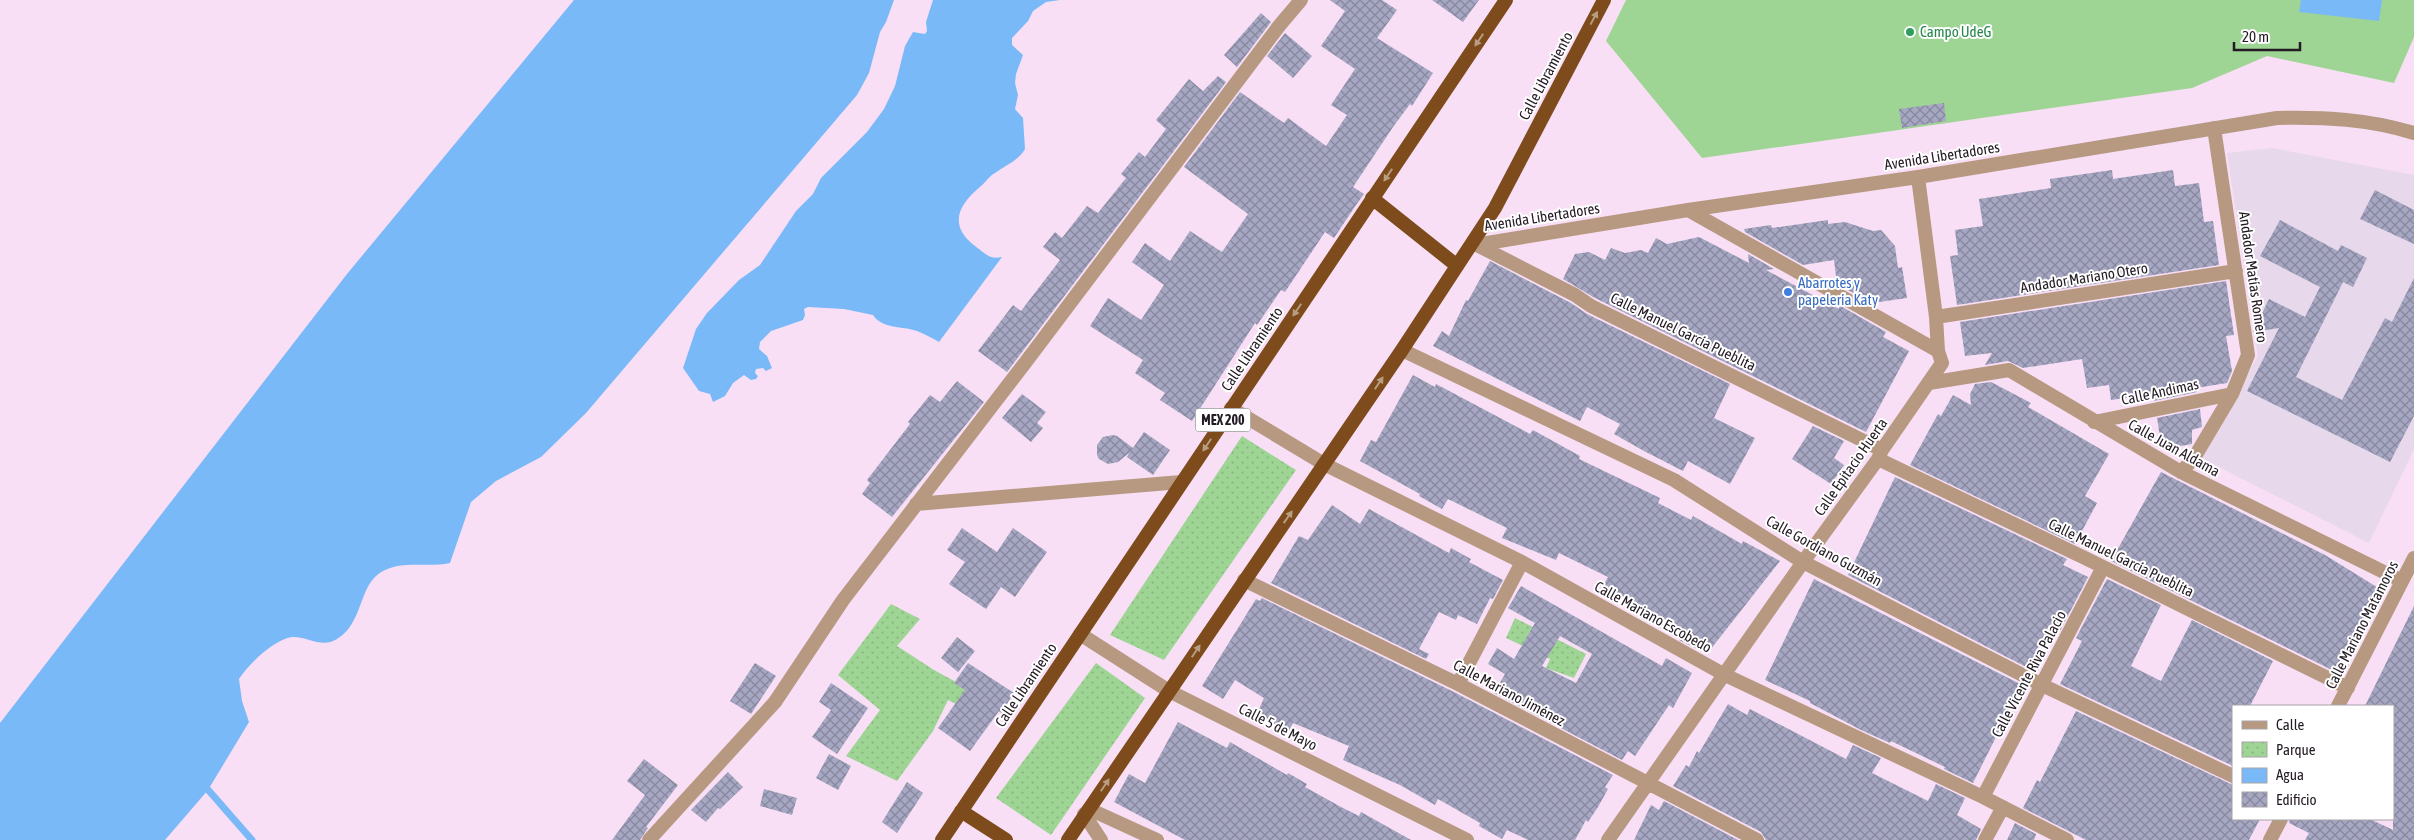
<svg xmlns="http://www.w3.org/2000/svg" width="2414" height="840" viewBox="0 0 2414 840" font-family="'Asap Condensed',sans-serif">
	<style>
		.education { fill: #e7d8eb }
		.park { fill: url(#park-dots) }
		.pitch { fill: #9ed594 }
		.water { fill: #7ab9f7 }
		.lines { fill: none; stroke-linecap: round; stroke-linejoin: round }
		.stream { stroke: #7ab9f7; stroke-width: 7 }
		.building { fill: url(#building-cross-hatch); fill-rule: evenodd }
		.minor { stroke: #b79981; stroke-width: 14 }
		.trunk { stroke: #7e4c1c; stroke-width: 14 }
		.oneway { fill: #b89d82 }
		.leisure-dot { fill: #2e9e5b; stroke: #fff; stroke-width: 2 }
		.shop-dot { fill: #3f7fe0; stroke: #fff; stroke-width: 2 }
		.labels { text-anchor: middle; stroke-width: 4; stroke-linejoin: round; paint-order: stroke }
		.shield { fill: #fff; stroke: #655f65; stroke-width: 1 }
		.shield-label { font-size: 14px; font-weight: bold; fill: #231a23 }
		.leisure-label { font-size: 15px; fill: #27864d; stroke: #fff; text-anchor: start }
		.street-label { font-size: 15px; fill: #231a23; stroke: #fff }
		.shop-label { font-size: 15px; fill: #366cbe; stroke: #fff; text-anchor: start }
	</style>
	<defs>
		<pattern id="park-dots" width="8" height="8" patternUnits="userSpaceOnUse" patternTransform="scale(1.25)"><rect width="8" height="8" fill="#9ed594"/><path d="M2 2h.1M6 6h.1" fill="none" stroke="#88b67f" stroke-width="1.8" stroke-linecap="round"/></pattern>
		<pattern id="building-cross-hatch" width="8" height="8" patternUnits="userSpaceOnUse" patternTransform="scale(1.25)"><rect width="8" height="8" fill="#a6a7c3"/><path d="M0 0l8 8M0 8l8-8" fill="none" stroke="#87879e"/></pattern>
	</defs>
	<rect width="100%" height="100%" fill="#f8dff5"/>
	<!-- education -->
	<path class="education" d="M2272 148 2414 175V449L2369 543 2199 457 2258 356 2227 153Z"/>
	<!-- park -->
	<path class="park" d="M1242 436 1296 470 1164 660 1110 635Z
		M891 604 920 619 897 646 934 670 1002 707 990 721 948 700 933 731 897 781 846 756 880 710 838 675Z
		M1515 618 1586 654 1574 678 1546 668 1550 659 1506 638Z
		M1096 663 1145 698 1051 835 996 798Z"/>
	<!-- pitch -->
	<path class="pitch" d="M1626 0H2414V37L2394 83 2267 56 2192 88 1702 158 1606 41Z"/>
	<!-- water -->
	<path class="water" d="M574 0H894L886 22 880 32 869 73 857 95 586 413 541 457 496 481 471 502 450 563C428 568 404 560 383 571 358 584 364 623 337 639 321 649 308 636 292 637 273 640 249 664 239 679L242 701 249 722 208 790 165 840H0V723L347 274Z
		M933 0H1060L1046 2 1033 11 1028 21 1012 38V45L1023 55 1016 74 1015 83 1018 95 1015 109 1023 118 1025 149C1018 161 1006 165 995 173 989 176 986 182 981 186 958 205 948 225 975 246 985 253 989 260 1002 257L939 342C932 338 925 334 917 331 903 326 882 329 873 315L844 309 808 307 804 309 805 315 803 320 771 331 760 342 759 349 767 356 772 368 766 371 763 368 756 369 755 373 758 376 756 379 751 380 744 375 733 383 725 396 713 402 710 394 699 391 683 368 696 329 707 313 739 280 760 265 796 211 813 194 821 178 867 132 884 109 895 86 905 46 913 32 925 34 927 31 926 22Z
		M2301 0H2382L2379 21 2299 12Z"/>
	<g class="lines">
		<!-- stream -->
		<path class="stream" d="M203 784 252 840"/>
	</g>
	<!-- building -->
	<path class="building" d="M1330 0H1382L1397 10 1377 38 1433 73 1412 106 1410 104 1393 127 1353 187 1364 194 1356 205 1334 238 1325 232 1285 292 1281 290 1257 325 1255 323 1192 421 1160 400 1165 393 1135 373 1143 360 1090 326 1108 298 1141 320 1164 285 1132 262 1145 243 1170 261 1190 231 1222 252 1248 214 1184 167 1240 92 1284 123 1288 118 1326 146 1347 115 1331 105 1355 69 1321 46 1345 11Z
		M1432 0H1479L1463 22Z
		M1261 13 1271 22 1237 67 1224 55Z
		M1285 33 1312 56 1293 78 1267 56Z
		M1218 76 1226 82 1007 372 978 351 1013 305 1021 311 1060 260 1043 247 1055 232 1062 238 1087 206 1098 213 1126 178 1121 174 1139 152 1145 157 1166 129 1156 120 1189 79 1203 91Z
		M1944 103 1946 121 1902 128 1899 109Z
		M2112 170 2113 179 2173 170 2175 186 2199 183 2204 222 2213 221 2219 265 1957 305 1950 256 1958 255 1955 230 1983 226 1979 199 2051 188 2050 179Z
		M2375 190 2414 210V244L2360 219Z
		M1828 220V224L1845 222 1873 231 1881 230 1895 246 1898 268 1902 267 1907 298 1872 303 1837 284 1834 260 1803 265 1745 232 1744 229 1771 225 1772 228Z
		M2280 220 2338 251 2341 245 2367 258 2353 287 2343 282 2296 377 2342 400 2385 318 2392 322 2414 278V416L2390 462 2247 391 2279 328 2253 332 2269 299 2305 317 2320 287 2260 256Z
		M1699 237 1749 263 1748 254 1774 269 1766 270 1839 309V305L1886 332 1883 337 1909 351 1866 432 1595 298 1563 279 1575 254 1589 252 1605 260 1611 248 1625 253 1641 250 1648 253 1656 238 1667 244Z
		M1490 261 1571 303 1587 314 1730 384 1714 418 1755 438 1730 484 1688 461 1683 471 1644 451 1614 434 1620 424 1587 407 1580 421 1433 346 1442 331 1449 336 1466 300 1468 301Z
		M2226 281 2234 335 2226 336 2232 371 2227 383 2196 388 2197 392 2154 401V399L2140 401V396L2111 400 2109 385 2087 388 2082 359 2023 368 2008 361 1985 365 1992 353 1965 356 1960 322Z
		M1413 375 1435 387 1436 384 1530 434 1533 430 1580 456 1579 459 1660 498 1658 503 1691 520 1693 516 1742 544 1743 541 1780 561 1710 650 1707 648 1704 652 1691 646 1679 640 1685 630 1603 586 1608 577 1559 553 1556 560 1502 538 1507 528 1448 499 1442 509 1419 496 1420 494 1360 461 1371 440 1376 442Z
		M957 381 984 402 892 517 862 494 870 483 867 480 910 424 908 422 930 395 940 402Z
		M1991 382 2031 403 2028 407 2109 454 2085 496 2097 503 2075 544 1910 465 1938 414 1941 416 1953 395 1971 405 1970 394 1975 384Z
		M1022 394 1046 412 1037 423 1043 428 1031 442 1002 418Z
		M2200 409 2202 427 2192 430V444L2162 449 2157 418Z
		M1813 426 1844 441 1834 458 1844 465 1831 484 1792 459Z
		M1144 432 1170 450 1153 475 1127 457 1129 453 1118 462 1108 464 1099 459 1097 455V445L1103 437 1113 435 1117 436 1133 448Z
		M2161 472 2325 555 2380 589 2334 671 2111 561Z
		M1895 477 2067 559 2063 565 2088 577 2060 631 2049 625 2028 668 1848 575Z
		M1332 505 1360 524 1369 509 1449 553 1451 548 1471 559 1469 562 1503 580 1493 599 1490 598 1477 624 1458 615 1456 620 1439 612 1419 649 1429 654 1426 659 1271 583 1299 536 1308 540Z
		M962 528 997 552 1013 528 1047 552 1015 597 1001 587 986 609 949 584 965 562 947 550Z
		M1814 579 2022 685 1973 783 1944 769 1945 767 1891 741 1890 743 1861 730 1810 703V701L1765 680Z
		M2107 579 2161 605 2131 666 2161 681 2192 620 2273 661 2250 706H2233V766L2060 684 2082 641 2076 638Z
		M1521 586 1662 666 1666 658 1692 673 1673 708 1669 705 1635 756 1628 751 1622 760 1494 693 1505 674 1488 664 1497 648 1514 659 1535 623 1508 608ZM1560 636 1592 654 1576 683 1542 666Z
		M1262 598 1454 692 1613 775 1605 787 1608 789 1598 807 1588 822 1586 820 1575 840H1528L1507 830 1502 839 1479 826 1480 823 1438 799 1435 805 1400 785 1343 760 1349 746 1293 723 1289 731 1256 716 1264 698 1235 680 1223 699 1202 686 1256 599 1260 601Z
		M2414 606V840H2305L2309 833 2289 823 2290 819H2370L2393 830V706H2365Z
		M957 637 975 651 958 672 941 658Z
		M755 663 776 676 751 714 730 701Z
		M968 663 1014 693 1001 713 999 711 970 751 938 728 965 690 954 683Z
		M831 683 868 708 837 754 812 737 831 710 819 702Z
		M1728 704 1747 715 1750 709 1846 759 1853 745 1881 758 1872 773 1928 801 1936 784 1965 798 1957 815 1981 829 1976 840H1766L1761 832 1673 786 1686 765 1689 767 1697 751 1699 753Z
		M2076 711 2233 785V819H2260L2249 840H2086L2023 808 2037 780 2040 782Z
		M1178 722 1227 748 1230 742 1287 775 1288 773 1307 784 1305 787 1341 807 1359 816 1361 812 1411 840H1185L1114 802 1129 774 1145 783Z
		M829 754 851 766 838 790 816 778Z
		M644 759 678 785 646 827 648 828 640 840H612L645 795 627 781Z
		M728 772 743 787 720 809 718 808 706 822 691 810Z
		M907 782 923 793 897 833 882 822Z
		M764 789 797 798 792 815 760 806Z
		M1664 801 1738 840H1634L1651 805 1659 810Z
		M2015 823 2036 834 2034 840H2007Z"/>
	<g class="lines">
		<!-- minor -->
		<path class="minor" d="M1688 210 1938 351
			M1475 244 1575 295 1591 306 1882 450
			M1475 245 1688 210 1918 177 2277 118C2325 117 2368 119 2414 133
			M1936 317 2236 271
			M1402 350 1674 480 1803 562 2042 685 2233 776
			M1929 383 2009 370 2181 472 2402 581
			M1231 408 1324 464 1522 562 1725 675 1983 797 2067 840
			M2094 422 2232 394
			M1878 459 2085 558 2348 688
			M2181 472 2194 458 2232 394 2248 355 2214 128
			M916 504 1181 482
			M1244 580 1458 684 1757 840
			M1080 634 1169 691 1467 840
			M1458 684 1522 562
			M2338 706 2414 558
			M1983 797 2103 567
			M1089 809 1157 840
			M1084 814 1101 840
			M649 840 775 702 843 600 1025 363 1279 26 1301 0
			M1608 840 1803 562 1878 459 1882 450 1942 363 1938 351 1936 317 1918 177
			M1985 840 2003 807
			M2270 840 2281 819"/>
		<!-- trunk -->
		<path class="trunk" d="M1372 198 1456 265
			M961 811 1006 840
			M942 840 1506 0
			M1068 840 1402 350 1495 208 1604 0"/>
	</g>
	<!-- one-way arrows -->
	<defs><path id="oneway-solid" d="M-6-.8H1V-3.2L6.5 0L1 3.2V.8H-6Z" transform="scale(1.25)"/></defs>
	<g class="oneway">
		<use href="#oneway-solid" transform="translate(1594 18) rotate(-62)"/>
		<use href="#oneway-solid" transform="translate(1479 40) rotate(124)"/>
		<use href="#oneway-solid" transform="translate(1388 175) rotate(124)"/>
		<use href="#oneway-solid" transform="translate(1297 310) rotate(124)"/>
		<use href="#oneway-solid" transform="translate(1379 383) rotate(-56)"/>
		<use href="#oneway-solid" transform="translate(1207 445) rotate(124)"/>
		<use href="#oneway-solid" transform="translate(1288 517) rotate(-55)"/>
		<use href="#oneway-solid" transform="translate(1196 651) rotate(-56)"/>
		<use href="#oneway-solid" transform="translate(1105 785) rotate(-56)"/>
	</g>
	<!-- markers -->
	<circle class="leisure-dot" cx="1910" cy="32" r="5"/>
	<circle class="shop-dot" cx="1788" cy="292" r="5"/>
	<g class="labels">
		<!-- shield labels -->
		<rect class="shield" x="1195.5" y="408.5" width="55" height="23" rx="4"/>
		<g class="shield-label">
			<text x="1223" y="425">MEX 200</text>
		</g>
		<!-- leisure labels -->
		<g class="leisure-label">
			<text x="1920" y="37">Campo UdeG</text>
		</g>
		<!-- street labels -->
		<g class="street-label">
			<text transform="translate(1546 76) rotate(-62)" y="5">Calle Libramiento</text>
			<text transform="translate(1942 156) rotate(-9)" y="5">Avenida Libertadores</text>
			<text transform="translate(1542 217) rotate(-9)" y="5">Avenida Libertadores</text>
			<text transform="translate(2253 277) rotate(82)" y="5">Andador Matías Romero</text>
			<text transform="translate(2084 278) rotate(-9)" y="5">Andador Mariano Otero</text>
			<text transform="translate(1683 332) rotate(26)" y="5">Calle Manuel García Pueblita</text>
			<text transform="translate(1252 349) rotate(-56)" y="5">Calle Libramiento</text>
			<text transform="translate(2160 392) rotate(-12)" y="5">Calle Andimas</text>
			<text transform="translate(2174 448) rotate(29)" y="5">Calle Juan Aldama</text>
			<text transform="translate(1851 467) rotate(-55)" y="5">Calle Epitacio Huerta</text>
			<text transform="translate(1824 551) rotate(29)" y="5">Calle Gordiano Guzmán</text>
			<text transform="translate(2121 558) rotate(26)" y="5">Calle Manuel García Pueblita</text>
			<text transform="translate(1653 617) rotate(29)" y="5">Calle Mariano Escobedo</text>
			<text transform="translate(2362 625) rotate(-63)" y="5">Calle Mariano Matamoros</text>
			<text transform="translate(2029 674) rotate(-62)" y="5">Calle Vicente Riva Palacio</text>
			<text transform="translate(1026 685) rotate(-56)" y="5">Calle Libramiento</text>
			<text transform="translate(1509 693) rotate(28)" y="5">Calle Mariano Jiménez</text>
			<text transform="translate(1278 727) rotate(27)" y="5">Calle 5 de Mayo</text>
		</g>
		<!-- shop labels -->
		<g class="shop-label">
			<text x="1798" y="288">Abarrotes y<tspan x="1798" dy="17">papelería Katy</tspan></text>
		</g>
	</g>
	<!-- legend -->
	<rect x="2232" y="705" width="162" height="115" fill="#ffffff" stroke="#a7a3a7"/>
	<rect x="2242" y="721" width="25" height="8" fill="#b79981" stroke="#a7a3a7"/>
	<text x="2276" y="730" font-size="15" fill="#231a23">Calle</text>
	<rect x="2242" y="742" width="25" height="15" fill="url(#park-dots)" stroke="#a7a3a7"/>
	<text x="2276" y="755" font-size="15" fill="#231a23">Parque</text>
	<rect x="2242" y="768" width="25" height="15" fill="#7ab9f7" stroke="#a7a3a7"/>
	<text x="2276" y="780" font-size="15" fill="#231a23">Agua</text>
	<rect x="2242" y="792" width="25" height="15" fill="url(#building-cross-hatch)" stroke="#a7a3a7"/>
	<text x="2276" y="805" font-size="15" fill="#231a23">Edificio</text>
	<!-- scale -->
	<path d="M2234 42v8h66v-8" fill="none" stroke="#231a23" stroke-width="2.5"/>
	<text x="2242" y="42" font-size="15" fill="#231a23" stroke="#ffffff" stroke-width="4" paint-order="stroke">20 m</text>
</svg>
